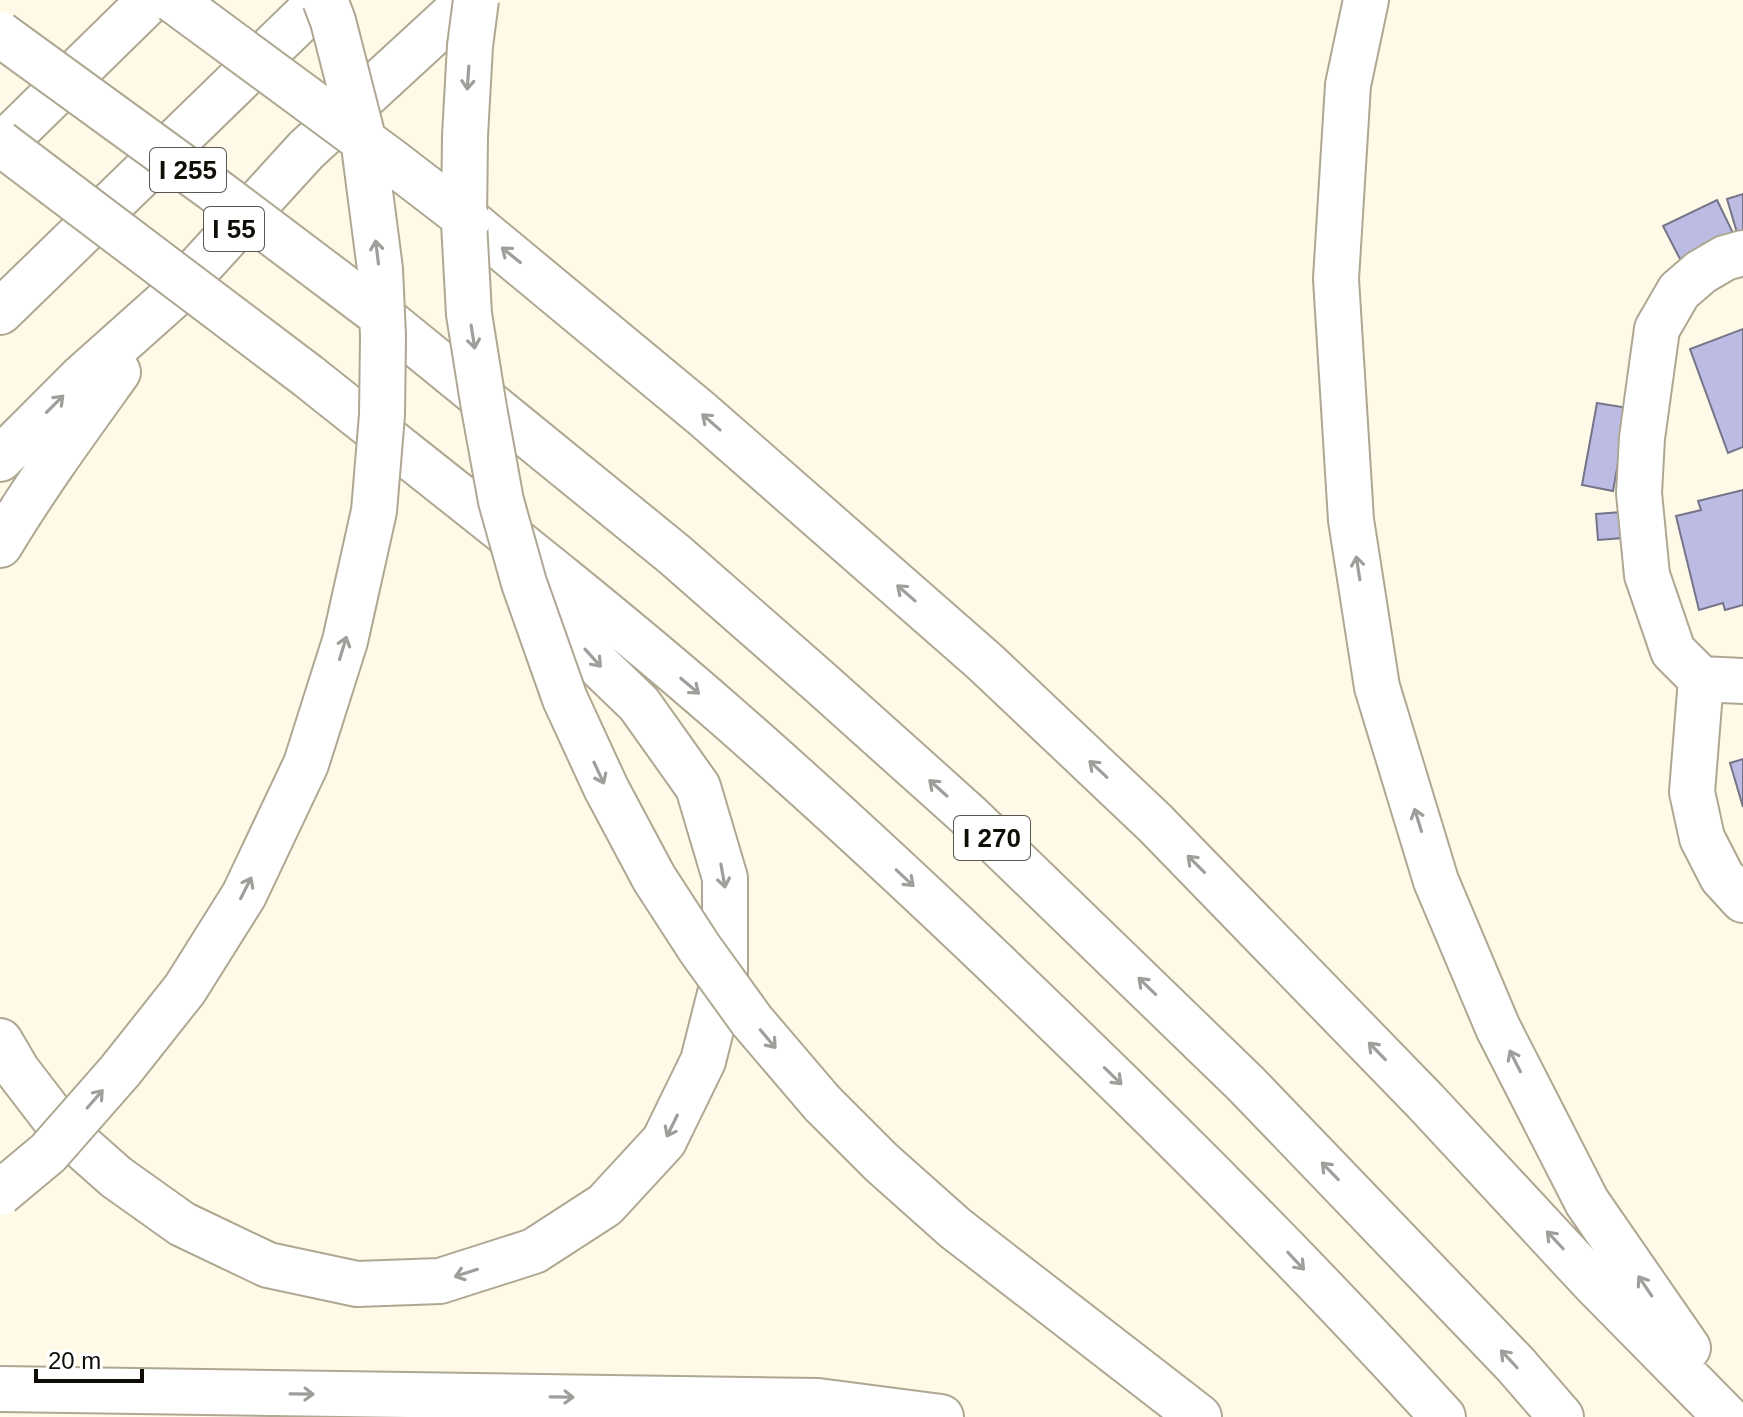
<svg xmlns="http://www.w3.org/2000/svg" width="1743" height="1417" viewBox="0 0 1743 1417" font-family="Arial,sans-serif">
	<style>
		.building { fill: #bbbbe4; stroke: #757589; stroke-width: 2 }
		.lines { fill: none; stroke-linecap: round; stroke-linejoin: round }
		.minor-casing { stroke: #aea792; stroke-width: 48 }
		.highway-casing { stroke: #aea792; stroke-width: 48 }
		.minor { stroke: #fff; stroke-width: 44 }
		.highway { stroke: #fff; stroke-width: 44 }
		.highway-bridge-casing { stroke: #aea792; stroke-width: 48; stroke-linecap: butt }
		.highway-bridge { stroke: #fff; stroke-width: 44 }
		.oneway { stroke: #9f9e9b }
		.labels { text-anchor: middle; stroke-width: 8; stroke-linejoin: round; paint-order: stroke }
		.shield { fill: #fff; stroke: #575651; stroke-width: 2 }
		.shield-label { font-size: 26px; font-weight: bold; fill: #0f0d06 }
	</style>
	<rect width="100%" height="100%" fill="#fff9e7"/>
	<!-- building -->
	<path class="building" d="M1743 194V235L1738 236 1727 199Z
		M1717 200 1733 233 1680 259 1663 226Z
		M1743 329V447L1728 453 1690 349Z
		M1597 403 1628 408 1613 491 1582 485Z
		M1743 490V605L1725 610 1723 603 1699 610 1676 516 1701 510 1698 501Z
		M1621 512 1623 538 1598 540 1596 514Z
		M1743 759V807L1730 763Z"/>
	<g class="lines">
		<defs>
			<path id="minor" d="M1743 253 1725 258 1701 272 1679 291 1657 329 1642 438 1639 493 1647 575 1673 651 1701 679 1692 792 1702 838 1722 877 1743 900
				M1701 679 1743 681"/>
			<path id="highway" d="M1366 0 1348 85 1336 279 1351 520 1377 687 1436 881 1498 1028 1587 1202 1688 1348
				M0 147 150 0
				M468 220 702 414 985 662 1155 823 1426 1102 1594 1283 1726 1417
				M374 310 675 555 822 684 968 815 1246 1084 1515 1364 1561 1417
				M0 312 321 0
				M308 376C447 487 589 596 723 713 843 818 960 928 1075 1040 1201 1162 1325 1287 1443 1417
				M0 459 81 378 174 295 306 150 469 0
				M0 545C36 485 77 429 118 372
				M0 1041 17 1070 63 1130 116 1177 182 1224 268 1265 357 1284 440 1281 534 1251 605 1205 664 1141 703 1061 725 974V878L698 787 639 704 585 652 550 577
				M822 1103 882 1163 955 1228 1199 1417
				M0 1389 818 1401 941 1417"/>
		</defs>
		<!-- minor casing -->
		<use href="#minor" class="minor-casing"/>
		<!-- highway casing -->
		<use href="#highway" class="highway-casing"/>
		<!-- minor -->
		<use href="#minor" class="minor"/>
		<!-- highway -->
		<use href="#highway" class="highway"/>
		<defs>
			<path id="highway-bridge" d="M173 0 390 160 468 220
				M476 0 470 46 465 136 464 223 469 314 484 408 501 501 524 583 565 699 606 788 654 878 700 949 752 1021 822 1103
				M0 34 220 194 374 310
				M0 143 308 376
				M0 1193 48 1153 120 1071 185 989 244 895 306 764 345 641 374 511 382 415 383 336 380 269 363 138 333 21 325 0"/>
		</defs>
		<!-- highway-bridge casing -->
		<use href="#highway-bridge" class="highway-bridge-casing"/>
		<!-- highway-bridge -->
		<use href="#highway-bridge" class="highway-bridge"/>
	</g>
	<!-- one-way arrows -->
	<defs><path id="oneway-shaft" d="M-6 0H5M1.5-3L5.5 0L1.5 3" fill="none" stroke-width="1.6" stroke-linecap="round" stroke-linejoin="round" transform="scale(2)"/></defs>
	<g class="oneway">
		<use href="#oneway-shaft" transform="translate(468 78) rotate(94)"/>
		<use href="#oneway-shaft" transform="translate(377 252) rotate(-97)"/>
		<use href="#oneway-shaft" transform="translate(511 255) rotate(-141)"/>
		<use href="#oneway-shaft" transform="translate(473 337) rotate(81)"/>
		<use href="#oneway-shaft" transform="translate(55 404) rotate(-45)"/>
		<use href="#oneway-shaft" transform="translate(711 422) rotate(-139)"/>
		<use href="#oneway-shaft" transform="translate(1358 568) rotate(-99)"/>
		<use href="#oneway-shaft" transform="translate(906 593) rotate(-139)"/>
		<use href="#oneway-shaft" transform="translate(343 648) rotate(-73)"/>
		<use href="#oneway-shaft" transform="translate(593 658) rotate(48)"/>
		<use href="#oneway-shaft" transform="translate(690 686) rotate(40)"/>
		<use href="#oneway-shaft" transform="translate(1098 769) rotate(-137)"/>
		<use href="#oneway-shaft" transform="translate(599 773) rotate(65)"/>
		<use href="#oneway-shaft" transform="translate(938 788) rotate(-138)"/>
		<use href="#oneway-shaft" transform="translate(1418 820) rotate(-107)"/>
		<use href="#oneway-shaft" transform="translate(1196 864) rotate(-135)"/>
		<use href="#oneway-shaft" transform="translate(723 876) rotate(80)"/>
		<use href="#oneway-shaft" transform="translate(905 878) rotate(43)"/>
		<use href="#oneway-shaft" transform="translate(246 888) rotate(-63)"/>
		<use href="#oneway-shaft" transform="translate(1147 986) rotate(-136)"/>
		<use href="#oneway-shaft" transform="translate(768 1039) rotate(50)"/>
		<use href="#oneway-shaft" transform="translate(1377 1051) rotate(-134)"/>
		<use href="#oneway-shaft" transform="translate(1515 1061) rotate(-117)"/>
		<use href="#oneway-shaft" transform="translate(1113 1076) rotate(44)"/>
		<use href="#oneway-shaft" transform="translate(95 1099) rotate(-49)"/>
		<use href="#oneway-shaft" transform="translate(672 1126) rotate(116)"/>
		<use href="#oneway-shaft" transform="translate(1330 1171) rotate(-134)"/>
		<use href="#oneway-shaft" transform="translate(1555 1240) rotate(-133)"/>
		<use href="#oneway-shaft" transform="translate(1296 1261) rotate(47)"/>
		<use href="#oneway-shaft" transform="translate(466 1273) rotate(162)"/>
		<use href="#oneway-shaft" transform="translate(1645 1286) rotate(-124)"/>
		<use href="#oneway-shaft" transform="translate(1509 1359) rotate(-133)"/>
		<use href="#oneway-shaft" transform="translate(302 1394) rotate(1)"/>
		<use href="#oneway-shaft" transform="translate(562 1397) rotate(1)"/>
	</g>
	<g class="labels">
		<!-- shield labels -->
		<g class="shield">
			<rect x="150" y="148" width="76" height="44" rx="6"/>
			<rect x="204" y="207" width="60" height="44" rx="6"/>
			<rect x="954" y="816" width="76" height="44" rx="6"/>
		</g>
		<g class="shield-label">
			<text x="188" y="179">I 255</text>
			<text x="234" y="238">I 55</text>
			<text x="992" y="847">I 270</text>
		</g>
	</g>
	<!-- scale -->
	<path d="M36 1369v12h106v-12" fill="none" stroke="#0f0d06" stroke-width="4"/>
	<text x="48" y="1369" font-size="24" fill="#0f0d06" stroke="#ffffff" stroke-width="6" paint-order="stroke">20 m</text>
</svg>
